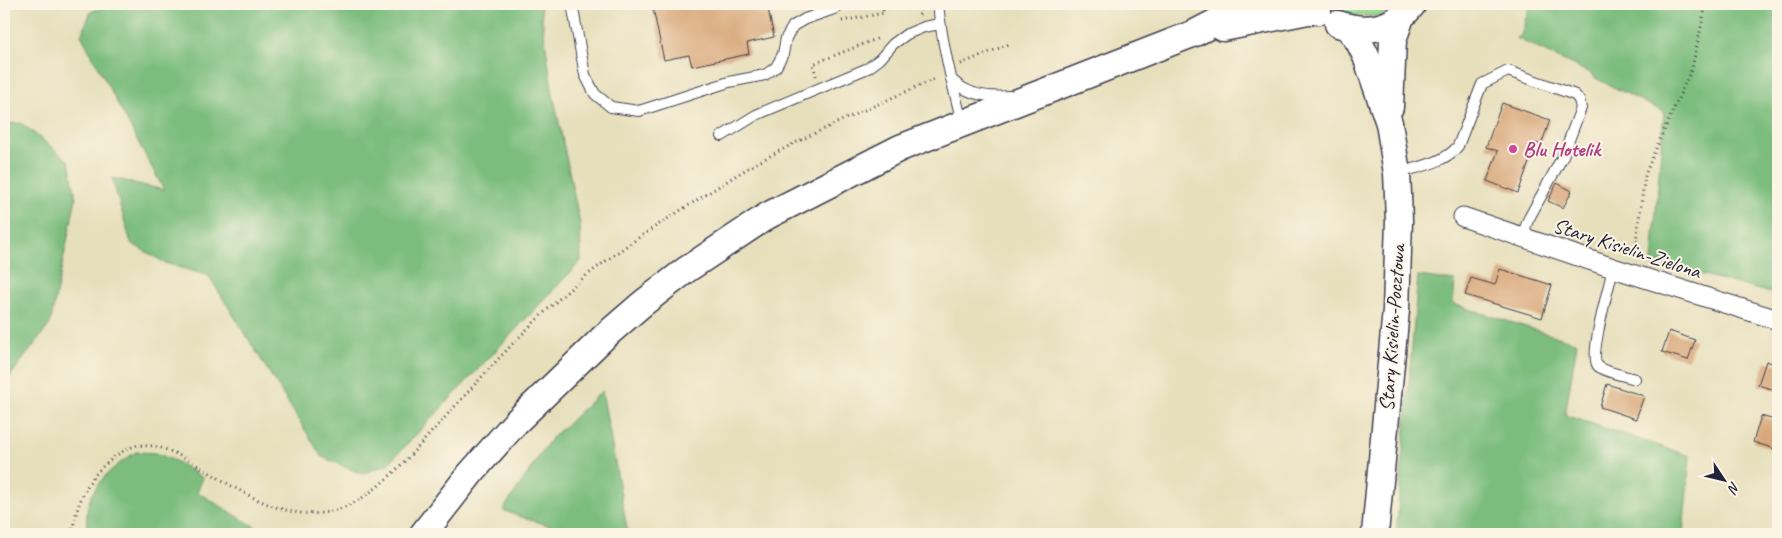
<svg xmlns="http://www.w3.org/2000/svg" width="1782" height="538" viewBox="0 0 1782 538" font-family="Caveat,sans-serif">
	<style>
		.green { fill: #9bde95; stroke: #5e8068 }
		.forest { fill: #7cbd7e; stroke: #4f705c }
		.building { fill: #d7a476 }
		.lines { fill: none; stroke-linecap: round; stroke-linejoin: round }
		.lane-casing { stroke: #3f3e4e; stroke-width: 12 }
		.street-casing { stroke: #3f3e4e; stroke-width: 21 }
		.secondary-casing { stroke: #3f3e4e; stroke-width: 29 }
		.path { stroke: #3f3e4e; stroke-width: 3; stroke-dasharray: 1 4; stroke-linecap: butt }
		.lane { stroke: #fff; stroke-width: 10 }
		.street { stroke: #fff; stroke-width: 19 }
		.secondary { stroke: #fff; stroke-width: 26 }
		.hotel-dot { fill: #d1479c; stroke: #fcf5e5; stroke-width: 2 }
		.labels { text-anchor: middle; stroke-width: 4; stroke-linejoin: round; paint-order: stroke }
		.hotel-label { font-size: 21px; font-weight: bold; fill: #b23c85; stroke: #fcf5e5; text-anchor: start }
		.street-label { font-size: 21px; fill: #22223b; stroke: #fcf5e5 }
	</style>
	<rect width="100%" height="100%" fill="#fcf5e5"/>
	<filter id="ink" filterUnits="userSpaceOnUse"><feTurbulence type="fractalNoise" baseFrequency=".02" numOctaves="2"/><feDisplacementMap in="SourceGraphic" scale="10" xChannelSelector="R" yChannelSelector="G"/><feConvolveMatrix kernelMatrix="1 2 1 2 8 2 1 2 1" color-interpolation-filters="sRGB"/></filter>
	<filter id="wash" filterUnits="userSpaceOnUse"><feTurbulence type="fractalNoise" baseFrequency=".0096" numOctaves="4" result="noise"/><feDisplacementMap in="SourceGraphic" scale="20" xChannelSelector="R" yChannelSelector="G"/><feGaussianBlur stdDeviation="1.12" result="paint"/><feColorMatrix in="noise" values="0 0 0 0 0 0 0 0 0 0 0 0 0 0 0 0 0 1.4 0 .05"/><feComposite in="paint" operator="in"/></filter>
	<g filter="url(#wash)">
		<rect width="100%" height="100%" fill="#e6dfbb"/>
		<!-- green -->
		<path class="green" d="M1332 4H1399L1380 16 1350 15 1336 8Z"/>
		<!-- forest -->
		<path class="forest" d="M111 4H540L552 89 580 224 581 261 388 464 362 474 322 457 209 276 165 263 131 243 112 178 164 190 81 35 91 12Z
			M1530 4H1778V295L1652 261 1664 112 1595 78 1590 73 1516 38 1521 36Z
			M21 123 69 161 76 198 50 324 4 384V124Z
			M1418 276 1455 281 1453 304 1577 343 1565 415 1690 456 1683 534H1396Z
			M602 391 628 534H577L515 515 503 510 550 440Z
			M136 452 156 453 175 461 203 478 197 492 267 534H88C80 494 105 472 136 452Z"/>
		<g id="blocks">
			<!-- building -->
			<path class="building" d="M652 4H767L774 37 747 43 749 54 692 66 689 55 664 60Z
				M1502 103 1550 120 1541 145 1536 143 1518 193 1487 181 1498 151 1486 147Z
				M1557 183 1572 191 1563 208 1548 201Z
				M1500 269 1552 285 1542 318 1465 295 1471 278 1495 285Z
				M1669 331 1695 340 1688 360 1662 352Z
				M1766 361 1778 365V391L1758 385Z
				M1607 384 1644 396 1636 419 1600 407Z
				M1761 416 1778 421V450L1753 442Z"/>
		</g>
	</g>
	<g filter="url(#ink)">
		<use href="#blocks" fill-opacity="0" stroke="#3f3e4e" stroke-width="1"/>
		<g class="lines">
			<defs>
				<path id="lane" d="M572 4 585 75 595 94 611 107 639 111 729 82 765 75 776 67 783 54 786 38 793 26 805 19 834 9 840 4
					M938 4C942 44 952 83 962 122
					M951 79C967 95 987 98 1009 96
					M722 136 756 115 868 68 880 59 893 44 907 34 924 27 940 24
					M1398 173C1418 167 1445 163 1458 146L1482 84 1508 71 1575 95 1579 100 1581 108 1563 156 1528 220 1522 237
					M1613 268C1610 284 1588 357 1598 366 1604 372 1626 376 1635 379"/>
				<path id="street" d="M1463 217 1613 268 1778 320"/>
				<path id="secondary" d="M1338 24C1368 34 1394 29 1413 4
					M1223 28 1308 11H1318
					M1349 28 1359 42 1366 56 1389 123 1397 173 1398 195 1399 221 1396 310 1375 534
					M1390 107 1393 40 1401 17
					M423 534 470 474 516 422 605 336 642 304 686 270 767 216 900 148 1195 33 1251 4"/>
			</defs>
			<!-- lane casing -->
			<use href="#lane" class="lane-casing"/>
			<!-- street casing -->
			<use href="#street" class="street-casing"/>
			<!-- secondary casing -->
			<use href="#secondary" class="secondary-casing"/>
			<!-- path -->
			<path class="path" d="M919 15 921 12 919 4
				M842 21 884 13 882 4
				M961 64 1009 44
				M816 76 813 64 879 38
				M1634 256 1645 175 1657 146 1692 68 1706 4
				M72 534C76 507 85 481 107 463 115 456 125 449 135 446 139 444 145 446 151 446 169 448 184 458 200 467 248 495 299 533 355 502 387 484 413 452 438 425 482 377 525 327 575 285 610 256 648 231 686 207 714 190 741 171 770 156 824 127 881 103 937 78"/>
			<!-- lane -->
			<use href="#lane" class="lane"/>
			<!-- street -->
			<use href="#street" class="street"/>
			<!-- secondary -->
			<use href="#secondary" class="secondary"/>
		</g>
	</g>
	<!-- markers -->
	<circle class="hotel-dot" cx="1513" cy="149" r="5"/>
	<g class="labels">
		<!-- hotel labels -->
		<g class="hotel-label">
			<text x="1523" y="156">Blu Hotelik</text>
		</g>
		<!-- street labels -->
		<g class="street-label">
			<text transform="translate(1627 248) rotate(18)" y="7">Stary Kisielin-Zielona</text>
			<text transform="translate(1392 328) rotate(-86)" y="7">Stary Kisielin-Pocztowa</text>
		</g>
	</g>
	<!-- margin -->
	<rect width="1782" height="538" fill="none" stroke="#fcf5e5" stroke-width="20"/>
	<!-- north arrow -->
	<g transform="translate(1724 480) rotate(125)" stroke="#fcf5e5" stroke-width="4" paint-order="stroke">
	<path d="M0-4L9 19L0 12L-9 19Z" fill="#22223b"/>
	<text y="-8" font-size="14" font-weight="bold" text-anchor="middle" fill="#22223b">N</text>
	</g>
</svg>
